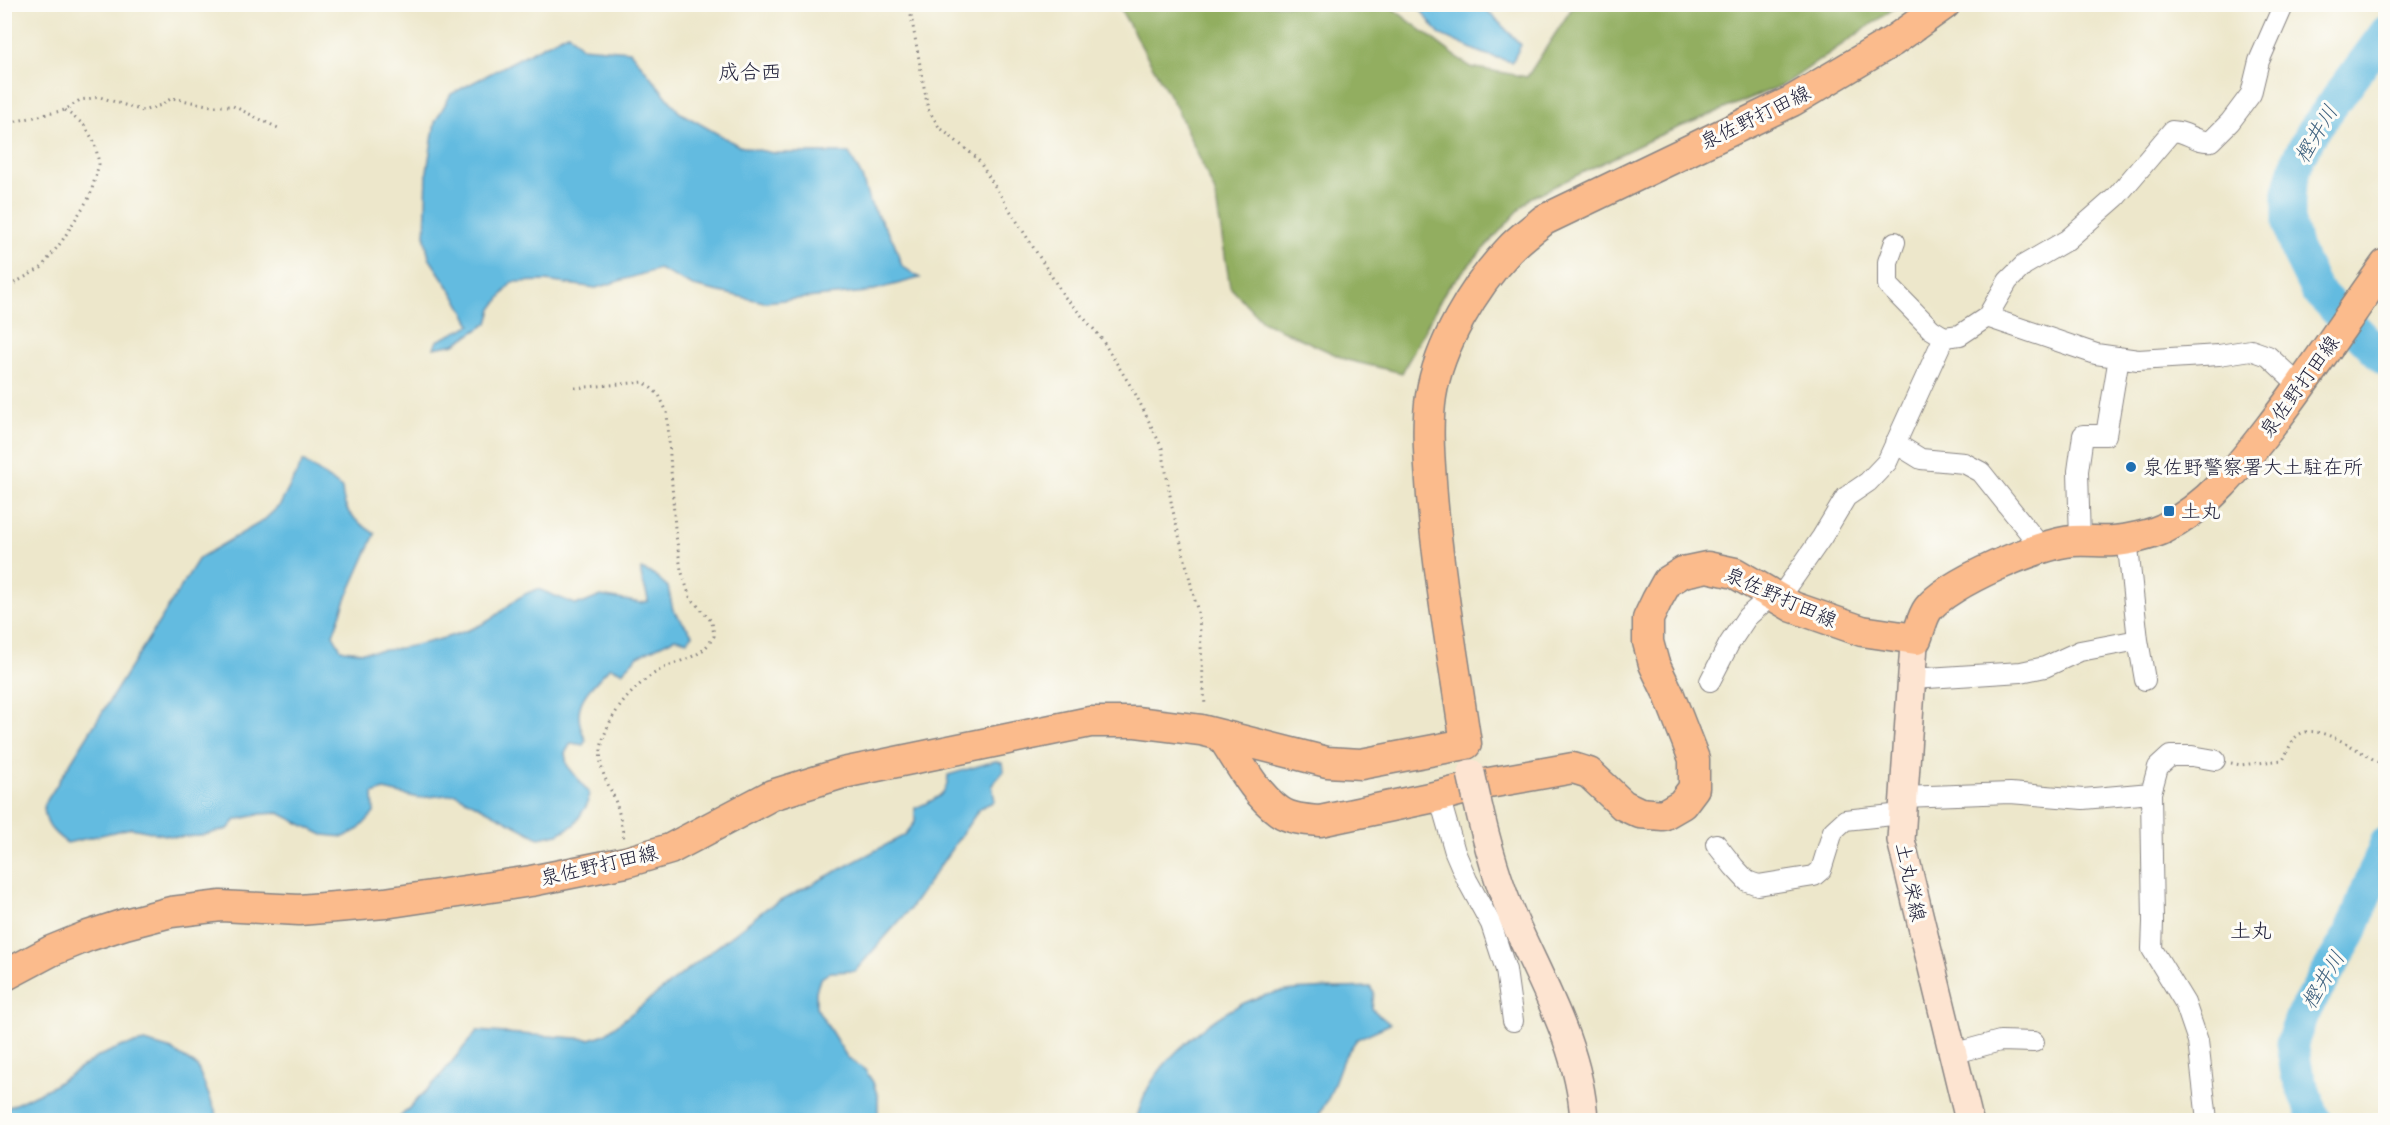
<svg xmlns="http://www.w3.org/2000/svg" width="2390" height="1125" viewBox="0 0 2390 1125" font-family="Itim,'Klee One',sans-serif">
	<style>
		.forest { fill: #92ae60; stroke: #5a684e; stroke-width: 1.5 }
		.water { fill: #63bbe0; stroke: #426e8e; stroke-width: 1.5 }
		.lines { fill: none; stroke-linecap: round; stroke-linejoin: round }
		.river { stroke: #63bbe0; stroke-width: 33 }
		.minor-casing { stroke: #888483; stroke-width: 22 }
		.secondary-casing { stroke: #888483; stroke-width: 30 }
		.primary-casing { stroke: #888483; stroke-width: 33 }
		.path { stroke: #888483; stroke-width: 3; stroke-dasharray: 1.5 4.5; stroke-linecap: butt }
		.minor { stroke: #fff; stroke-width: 20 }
		.secondary { stroke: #fde4d1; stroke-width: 27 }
		.primary { stroke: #fbbb8c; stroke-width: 30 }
		.secondary-bridge-casing { stroke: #888483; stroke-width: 30; stroke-linecap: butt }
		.secondary-bridge { stroke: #fde4d1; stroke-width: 27 }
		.poi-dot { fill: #1f6fb2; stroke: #fdfcf7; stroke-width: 2 }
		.labels { text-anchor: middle; stroke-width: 6; stroke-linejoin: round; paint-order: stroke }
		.street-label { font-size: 20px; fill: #22223b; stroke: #fdfcf7 }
		.poi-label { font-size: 20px; fill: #22223b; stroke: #fdfcf7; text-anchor: start }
		.neighbourhood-label { font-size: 21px; fill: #22223b; stroke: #fdfcf7 }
		.water-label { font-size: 21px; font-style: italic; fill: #3c5f7d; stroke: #fdfcf7 }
	</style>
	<rect width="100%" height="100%" fill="#fdfcf7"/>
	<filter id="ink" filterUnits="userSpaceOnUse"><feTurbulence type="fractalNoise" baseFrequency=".0167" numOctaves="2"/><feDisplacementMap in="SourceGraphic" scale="12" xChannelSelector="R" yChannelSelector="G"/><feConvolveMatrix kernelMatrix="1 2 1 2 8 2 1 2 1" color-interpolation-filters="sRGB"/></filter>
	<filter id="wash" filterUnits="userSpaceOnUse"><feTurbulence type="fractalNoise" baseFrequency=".008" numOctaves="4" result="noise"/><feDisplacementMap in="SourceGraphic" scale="24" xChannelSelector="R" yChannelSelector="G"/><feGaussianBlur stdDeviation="1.35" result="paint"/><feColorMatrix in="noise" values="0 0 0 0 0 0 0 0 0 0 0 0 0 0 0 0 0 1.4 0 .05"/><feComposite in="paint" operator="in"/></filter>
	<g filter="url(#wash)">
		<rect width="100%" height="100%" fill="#ede7cb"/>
		<!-- forest -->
		<path class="forest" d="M1118 5H1388L1470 67 1527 77 1574 5H1899L1785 84 1658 136 1530 198 1446 290 1402 373 1347 360 1262 321 1230 287 1215 193 1177 109Z"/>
		<!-- water -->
		<path class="water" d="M1417 5H1482L1521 45 1512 62 1481 53 1439 34Z
			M568 33 581 47 630 51 679 112 739 146 773 153H849L862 177 869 201 894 242 902 266 920 278 867 292 764 302 693 286 659 269 596 288 546 281 512 282 492 309 488 323 455 344 434 348 437 341 471 325 458 301 429 258 425 239 427 171 435 122 451 94Z
			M303 461 342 488C343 514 355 520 375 534L346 599 333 635 341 649C371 659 460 638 488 621 508 609 512 597 538 589L575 604 584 603 601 596 641 603 648 601C647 588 640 582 641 569L653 574 668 587 673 610 693 635 687 641 675 638 638 656 622 672 610 667C587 692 568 705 586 740L583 745 571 743 565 753 567 765 589 793 587 805 574 825 558 834 539 838 456 794 419 798 384 790 373 794 374 813 359 829 344 837 323 835 279 813 261 814 236 820 228 829 200 836 176 837 131 828 67 843C52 832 44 824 44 805L199 558 263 521 280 505Z
			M995 761 1002 763 1004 771 992 785 995 801 980 808 910 909 855 971 830 972 820 979 816 991V1007L847 1057 865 1070 873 1082 878 1097V1120H397L437 1080 477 1031 590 1039 605 1034 767 908 905 835 915 822V808C933 800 948 797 948 775Z
			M1370 987 1374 993 1372 1009 1390 1024 1357 1039 1343 1059 1329 1097 1316 1120H1136C1139 1112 1141 1102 1145 1094 1164 1055 1218 1010 1260 997 1294 986 1334 989 1370 987Z
			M145 1042 172 1050 197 1066 219 1120H5V1109L51 1087 99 1056 123 1046Z"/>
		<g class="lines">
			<!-- river -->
			<path class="river" d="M2386 32 2313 131 2298 158 2289 192V223L2296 249 2316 290 2386 360
				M2315 1120 2297 1074 2292 1043 2302 1015 2350 934 2386 843"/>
		</g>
	</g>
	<g filter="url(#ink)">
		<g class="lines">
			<defs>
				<path id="minor" d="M1895 242 1888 262V285L1931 329 1944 337 1960 335 1987 317 2008 281 2024 265 2067 240 2116 197 2172 131C2187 131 2197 143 2211 141L2230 122 2251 94 2259 61 2284 4
					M1987 317 2096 354 2138 360 2219 355 2251 350 2268 356 2300 386
					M1895 443 1921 459 1964 463 1981 472 2041 547
					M2127 538 2138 640 2145 680
					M2080 541 2078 471 2083 435H2106L2119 357
					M1779 599 1822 537 1846 497 1868 482 1887 462 1944 337
					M1912 679 2021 672 2045 667 2080 651 2138 640
					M1710 681 1729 644 1747 617 1772 595
					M2151 793 2158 767 2170 756H2192L2215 760
					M1439 796 1455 852 1467 880 1491 924 1506 970 1513 1021
					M1903 797 2010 793 2083 799 2151 793 2153 922 2152 949 2185 1003 2198 1041 2207 1120
					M1716 844 1734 867 1747 881 1758 885 1814 876 1821 870 1833 831 1845 820 1902 814
					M1952 1054 2000 1041 2034 1042"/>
				<path id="secondary" d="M1916 639 1914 644 1901 840 1969 1120
					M1477 800C1486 840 1497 880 1513 918 1542 984 1580 1047 1584 1120"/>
				<path id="primary" d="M1221 735C1238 760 1254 793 1279 811 1290 819 1306 820 1320 821L1439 796 1489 783 1573 768 1589 773 1623 805 1640 813 1663 815 1682 804 1694 788V759L1669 695 1654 664 1648 642V619L1657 600 1667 582 1683 572 1707 567 1735 573 1793 607 1862 631 1916 639C1920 630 1922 617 1928 609 1947 583 2041 543 2073 541 2087 540 2101 542 2114 541 2129 540 2150 535 2163 529 2208 507 2240 466 2270 427 2311 374 2347 318 2386 264
					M4 976 51 951 88 936 125 924 171 912 221 906 299 910 385 903 531 881 626 862 670 849 772 795 843 773 1090 722H1136L1201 730 1327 762 1361 764 1466 744C1454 662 1439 579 1432 496 1430 464 1426 429 1431 396 1439 345 1474 287 1509 250 1519 239 1532 230 1544 220L1792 101 1893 41 1945 4"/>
			</defs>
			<!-- minor casing -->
			<use href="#minor" class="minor-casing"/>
			<!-- secondary casing -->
			<use href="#secondary" class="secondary-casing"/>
			<!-- primary casing -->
			<use href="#primary" class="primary-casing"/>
			<!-- path -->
			<path class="path" d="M907 4 910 10 928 109 939 127 977 158 1064 296 1099 335 1135 393 1162 448 1172 507 1199 617 1205 706
				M4 124 65 110 80 100 100 97 143 111 161 105 172 98 212 106H233L278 128
				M4 289 41 268 62 241 90 196 99 164 95 143 84 125 65 110
				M575 388 644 382 659 395 667 412 675 528 681 570 690 597 712 622 714 636C700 660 685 657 662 669 631 685 596 728 601 764 603 778 612 790 616 803 620 814 622 827 624 839
				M2231 763 2241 765 2283 760C2287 753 2291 741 2297 736 2316 720 2360 752 2378 762"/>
			<!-- minor -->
			<use href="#minor" class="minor"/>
			<!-- secondary -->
			<use href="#secondary" class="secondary"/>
			<!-- primary -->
			<use href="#primary" class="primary"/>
			<defs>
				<path id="secondary-bridge" d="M1471 773 1477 800"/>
			</defs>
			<!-- secondary-bridge casing -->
			<use href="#secondary-bridge" class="secondary-bridge-casing"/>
			<!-- secondary-bridge -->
			<use href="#secondary-bridge" class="secondary-bridge"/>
		</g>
	</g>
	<!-- markers -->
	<g class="poi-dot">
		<circle cx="2131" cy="467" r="6"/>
		<rect x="2163" y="505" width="12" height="12" rx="3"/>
	</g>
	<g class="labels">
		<!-- street labels -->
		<g class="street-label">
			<text transform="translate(1755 117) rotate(-26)" y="7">泉佐野打田線</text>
			<text transform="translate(2299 386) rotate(-54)" y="7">泉佐野打田線</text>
			<text transform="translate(1781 597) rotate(24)" y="7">泉佐野打田線</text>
			<text transform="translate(599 865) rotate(-13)" y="7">泉佐野打田線</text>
			<text transform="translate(1911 882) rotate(78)" y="7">土丸栄線</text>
		</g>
		<!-- poi labels -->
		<g class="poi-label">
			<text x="2143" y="474">泉佐野警察署大土駐在所</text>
			<text x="2181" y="518">土丸</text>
		</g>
		<!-- neighbourhood labels -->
		<g class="neighbourhood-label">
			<text x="750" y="79">成合西</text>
			<text x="2251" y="938">土丸</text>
		</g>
		<!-- water labels -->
		<g class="water-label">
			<text transform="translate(2316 134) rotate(-59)" y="7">樫井川</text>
			<text transform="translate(2323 980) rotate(-59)" y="7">樫井川</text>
		</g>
	</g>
	<!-- margin -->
	<rect width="2390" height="1125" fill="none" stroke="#fdfcf7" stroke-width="24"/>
</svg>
